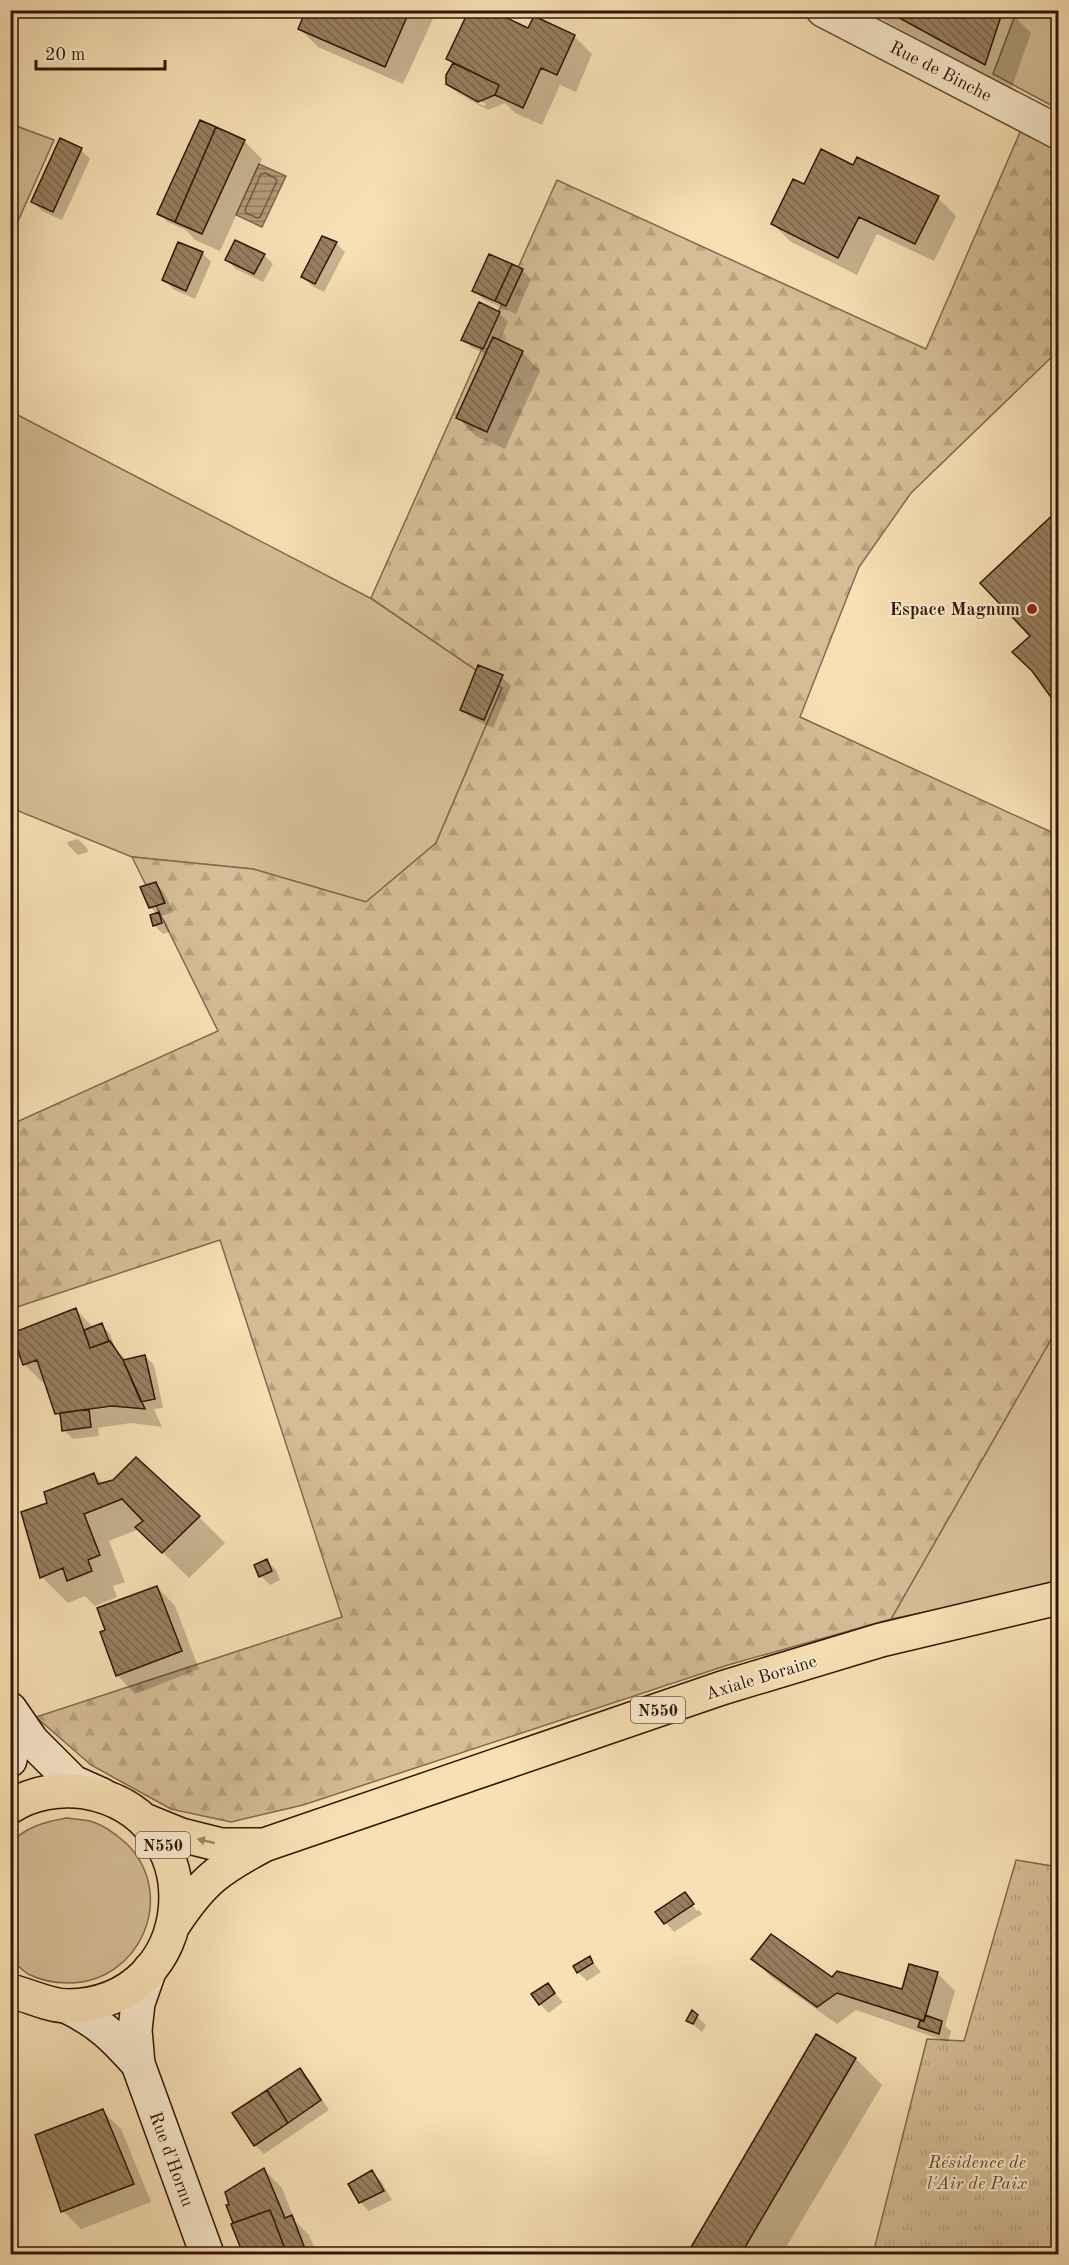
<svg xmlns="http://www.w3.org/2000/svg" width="1069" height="2265" viewBox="0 0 1069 2265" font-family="'Old Standard TT',serif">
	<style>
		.grass { fill: #d6bd97; stroke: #84694e; stroke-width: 1.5 }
		.forest { fill: url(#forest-firs); stroke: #84694e; stroke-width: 1.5 }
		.park { fill: url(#park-tufts); stroke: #84694e; stroke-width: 1.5 }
		.water { fill: url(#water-rules); stroke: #81654b; stroke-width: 1.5 }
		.shadow { fill: #0003; fill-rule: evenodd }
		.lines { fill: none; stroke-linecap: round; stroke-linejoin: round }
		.shore { stroke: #74583f; stroke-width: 1.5 }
		.building { fill: url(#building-back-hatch); stroke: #321505; stroke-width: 1.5 }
		.street-casing { stroke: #644831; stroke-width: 36 }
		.secondary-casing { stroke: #321505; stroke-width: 36 }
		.primary-casing { stroke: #321505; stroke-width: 36 }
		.street { stroke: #faebcf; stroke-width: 33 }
		.secondary { stroke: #faebcf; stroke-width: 33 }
		.primary { stroke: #f8e0b5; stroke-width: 33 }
		.oneway { fill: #9f8566 }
		.poi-dot { fill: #8f2418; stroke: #faebcf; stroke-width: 2 }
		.labels { text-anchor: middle; stroke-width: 4.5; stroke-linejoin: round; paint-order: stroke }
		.shield { fill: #faebcf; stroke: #6e5542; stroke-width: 1.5 }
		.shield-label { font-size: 16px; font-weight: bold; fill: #321505 }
		.street-label { font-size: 18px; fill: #321505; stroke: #faebcf }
		.poi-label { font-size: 18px; font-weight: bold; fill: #321505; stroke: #faebcf; text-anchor: end }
		.park-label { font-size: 18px; font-style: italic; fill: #634731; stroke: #faebcf }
	</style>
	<defs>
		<pattern id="forest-firs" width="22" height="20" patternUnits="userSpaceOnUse" patternTransform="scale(1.5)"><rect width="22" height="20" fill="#d6bd97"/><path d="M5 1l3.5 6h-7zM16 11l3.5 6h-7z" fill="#b8a281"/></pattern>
		<pattern id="park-tufts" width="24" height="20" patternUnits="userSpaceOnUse" patternTransform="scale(1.5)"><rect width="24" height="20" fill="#d6bd97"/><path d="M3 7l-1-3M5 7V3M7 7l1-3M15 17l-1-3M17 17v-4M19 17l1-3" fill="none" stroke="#b8a281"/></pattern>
		<pattern id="water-rules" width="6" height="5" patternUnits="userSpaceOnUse" patternTransform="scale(1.5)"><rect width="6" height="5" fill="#b59b79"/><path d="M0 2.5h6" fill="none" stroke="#947d61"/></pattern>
		<pattern id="building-back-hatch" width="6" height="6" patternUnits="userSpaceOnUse" patternTransform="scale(1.5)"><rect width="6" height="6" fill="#997f61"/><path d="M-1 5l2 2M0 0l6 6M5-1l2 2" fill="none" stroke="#7d674e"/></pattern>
	</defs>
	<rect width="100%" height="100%" fill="#f8e0b5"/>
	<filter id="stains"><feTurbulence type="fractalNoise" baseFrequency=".00333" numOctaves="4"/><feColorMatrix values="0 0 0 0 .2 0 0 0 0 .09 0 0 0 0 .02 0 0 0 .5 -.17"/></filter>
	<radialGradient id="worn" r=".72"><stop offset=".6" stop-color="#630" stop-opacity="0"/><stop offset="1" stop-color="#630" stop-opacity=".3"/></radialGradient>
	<!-- grass -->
	<path class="grass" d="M1017 10 1058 11V109L993 74Z
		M11 124 54 140 11 237Z
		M10 411 370 598 502 688 436 843 366 902 253 869 132 857 11 808Z
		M1058 1327V1585L891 1619Z
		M66 1818C74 1819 85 1819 93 1822 106 1826 117 1835 127 1844 178 1896 140 1983 68 1983 55 1983 40 1980 28 1974 22 1970 16 1964 11 1959V1843C25 1827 45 1822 66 1818Z"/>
	<!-- forest -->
	<path class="forest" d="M1027 116 1058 132V351L911 493 859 567 800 717 1058 835V1327L891 1619 728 1665 303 1805 231 1822 171 1809 91 1765 36 1717 342 1617 220 1240 11 1309 10 1125 218 1031 132 857 253 869 366 902 436 843 502 688 371 598 557 180 926 349Z"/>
	<!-- park -->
	<path class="park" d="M1016 1860 1058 1867V2254H873L927 2039 964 2041Z"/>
	<!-- water -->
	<path class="water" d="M259 164 286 176 262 227 236 215Z"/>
	<!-- shadow -->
	<path class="shadow" d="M308 10H437L403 84 318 47 300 29Z
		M872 10H1008L1031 33 1011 90 885 21Z
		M529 30 574 36 592 54 576 92 560 85 542 125 515 113 505 103 488 110 457 93 447 84 454 65 448 59ZM454 87 486 104 484 106 454 91Z
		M244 141 262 159 220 251 195 240 186 230 168 222 159 213Z
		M81 150 90 159 62 220 42 211 33 202Z
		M854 167 938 198 956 216 934 261 877 234 857 275 791 242 772 223 805 186Z
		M336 243 345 252 324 292 312 286 303 277Z
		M202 253 211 262 195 299 173 289 164 279Z
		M264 255 273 264 263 282 236 269 227 260Z
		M522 270 531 279 516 314 483 299 474 290Z
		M499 313 508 322 499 342 522 352 540 371 505 449 476 436 458 418 487 354 472 348 463 339Z
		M1058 512V704L1038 676 1032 636 982 583Z
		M502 677 511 686 493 728 471 718 462 709Z
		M78 839 87 848 88 852 78 855 69 846 67 842Z
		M155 883 164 892 173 912 161 916 167 923 170 932 163 934 154 925 157 914 150 907Z
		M76 1310 94 1328 101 1325 110 1334 116 1350 127 1360 145 1356 154 1365 163 1408 154 1409 162 1427 131 1423 98 1428 99 1436 73 1439 64 1430 62 1418 57 1413 46 1381 42 1382 24 1364 16 1333ZM120 1403V1406L66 1414V1411Z
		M94 1475 103 1484 199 1517 225 1543 189 1578 139 1529 109 1541 125 1582 113 1586 117 1597 95 1606 85 1596 68 1603 42 1577 49 1504Z
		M267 1561 276 1570 280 1580 270 1585 261 1576Z
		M157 1587 175 1606 199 1669 135 1694 117 1675 107 1631Z
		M685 1894 693 1902H690L697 1911 699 1910 702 1914 674 1932 657 1912Z
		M589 1958 601 1972 587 1981 578 1972Z
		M753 1959 832 1980 903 1991 937 1973 955 1991 945 2026 951 2031 948 2042 856 2010 837 2024 771 1977Z
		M548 1985 563 2002 549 2013 540 2004Z
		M692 2012 706 2025 702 2032 688 2020Z
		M817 2036 856 2059 882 2085 782 2254H689Z
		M300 2070 309 2079 329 2110 264 2154 255 2145 234 2113Z
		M102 2111 121 2129 151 2202 81 2229 63 2211Z
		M10 2162 16 2174 10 2177Z
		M264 2170 282 2188 295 2221 309 2235 317 2254H245L228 2206Z
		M372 2172 381 2181 392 2200 369 2211 360 2202Z
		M10 2232 24 2254H10Z"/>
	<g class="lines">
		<!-- shore -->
		<path class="shore" d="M265 173 275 178 277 181 260 217 257 218 246 213 245 210 261 174Z"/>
	</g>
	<!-- building -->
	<path class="building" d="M306 10H410L385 67 298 29Z
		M469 10H490L528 28 534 16 575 35 557 75 541 68 523 108 495 95 499 85 446 59Z
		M885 10H1003L985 65Z
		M453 63 499 85 495 95 478 102 446 84V75Z
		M200 120 216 127 175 222 157 214Z
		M216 127 245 140 202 234 175 222Z
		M60 138 82 148 53 212 31 202Z
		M821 149 853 165 857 157 939 196 915 244 859 217 838 258 771 224 793 179 804 184Z
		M322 236 337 242 315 284 301 277Z
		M235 240 265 254 254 274 225 260Z
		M178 242 203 252 186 291 162 280Z
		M489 254 512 264 495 301 472 291Z
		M512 264 523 269 506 306 495 301Z
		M479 302 500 312 483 349 461 340Z
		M493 337 523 351 487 432 456 418Z
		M1058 510V707L1032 671 1012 652 1030 636 980 583Z
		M478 665 503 675 484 720 460 710Z
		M156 882 165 903 149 908 140 887Z
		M159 912 162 923 153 926 150 915Z
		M76 1308 90 1348 110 1341 123 1360 145 1409 112 1406 55 1414 37 1360 23 1365 11 1331 15 1330V1332Z
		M102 1323 109 1341 90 1348 84 1330Z
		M145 1355 155 1399 141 1402 123 1360Z
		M89 1409 91 1427 62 1431 60 1413Z
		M136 1457 200 1516 162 1553 135 1527 143 1521 122 1499 117 1501 84 1514 100 1555 88 1560 92 1571 67 1581 63 1568 40 1578 21 1512 47 1503 44 1492 84 1477 94 1473 98 1484 113 1480Z
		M267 1559 272 1571 259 1577 254 1565Z
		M157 1586 182 1651 116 1676 100 1632 105 1630 97 1608Z
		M685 1892 694 1904 664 1924 655 1912Z
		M771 1934 832 1977 837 1971 902 1989 909 1964 938 1972 924 2021 837 1993 817 2007 751 1959Z
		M590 1956 593 1963 577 1973 573 1966Z
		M548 1983 555 1993 539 2005 531 1994Z
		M692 2010 698 2015 693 2024 686 2021Z
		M925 2015 942 2021 939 2034 918 2027 920 2021H924Z
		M816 2034 856 2058 741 2254H687Z
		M300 2068 321 2100 288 2123 267 2090Z
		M267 2090 288 2123 254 2146 232 2113Z
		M103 2109 134 2184 61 2212 35 2135Z
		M264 2168 285 2218 292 2215 307 2254H287L270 2210 233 2223 226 2205H229L225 2192Z
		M372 2170 384 2191 359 2203 348 2184Z
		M270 2210 287 2254H243L231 2224Z"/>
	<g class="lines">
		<defs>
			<path id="street" d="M823 10 1058 132"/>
			<path id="secondary" d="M10 1709 32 1741 73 1782 102 1795
				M10 1724 13 1739 10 1760
				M150 1969 138 2003 135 2030 138 2064 207 2254
				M66 2006C99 2022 114 2037 138 2064"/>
			<path id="primary" d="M10 1807C31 1793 60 1788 85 1792 216 1815 201 2004 68 2006 48 2006 29 1995 10 1991
				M144 1820 181 1835 221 1845H263
				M174 1924C203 1880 219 1869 264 1845L722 1688 881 1640 1058 1598"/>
		</defs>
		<!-- street casing -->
		<use href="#street" class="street-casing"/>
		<!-- secondary casing -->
		<use href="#secondary" class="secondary-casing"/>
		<!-- primary casing -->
		<use href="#primary" class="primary-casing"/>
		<!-- street -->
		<use href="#street" class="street"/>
		<!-- secondary -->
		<use href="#secondary" class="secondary"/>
		<!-- primary -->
		<use href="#primary" class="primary"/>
	</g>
	<!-- one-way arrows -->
	<defs><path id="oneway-solid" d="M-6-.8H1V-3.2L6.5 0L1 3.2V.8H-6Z" transform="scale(1.5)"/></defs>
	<use class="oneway" href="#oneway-solid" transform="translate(206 1841) rotate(-166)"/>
	<!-- markers -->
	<circle class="poi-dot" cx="1032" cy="609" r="6"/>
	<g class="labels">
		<!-- shield labels -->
		<g class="shield">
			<rect x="631" y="1697" width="54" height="26" rx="4.5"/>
			<rect x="136" y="1832" width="54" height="26" rx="4.5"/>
		</g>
		<g class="shield-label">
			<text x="658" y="1716">N550</text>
			<text x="163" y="1851">N550</text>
		</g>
		<!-- street labels -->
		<g class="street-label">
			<text transform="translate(941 71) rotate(27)" y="6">Rue de Binche</text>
			<text transform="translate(761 1677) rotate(-17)" y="6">Axiale Boraine</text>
			<text transform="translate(172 2159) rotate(70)" y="6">Rue d'Hornu</text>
		</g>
		<!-- poi labels -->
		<g class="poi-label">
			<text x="1020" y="615">Espace Magnum</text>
		</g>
		<!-- park labels -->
		<g class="park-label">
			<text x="977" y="2168">Résidence de<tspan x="977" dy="21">l'Air de Paix</tspan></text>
		</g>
	</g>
	<!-- margin -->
	<rect width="1069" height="2265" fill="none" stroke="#f8e0b5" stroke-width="36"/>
	<rect x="12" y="12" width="1045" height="2241" fill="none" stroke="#321505" stroke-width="3"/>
	<rect x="18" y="18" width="1033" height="2229" fill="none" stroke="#321505" stroke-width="1.5"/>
	<!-- scale -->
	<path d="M36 60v9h129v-9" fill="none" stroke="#321505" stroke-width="3"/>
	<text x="45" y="60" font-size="18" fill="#321505" stroke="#faebcf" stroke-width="4.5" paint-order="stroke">20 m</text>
	<rect width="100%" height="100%" filter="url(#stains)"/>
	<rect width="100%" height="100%" fill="url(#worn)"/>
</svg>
